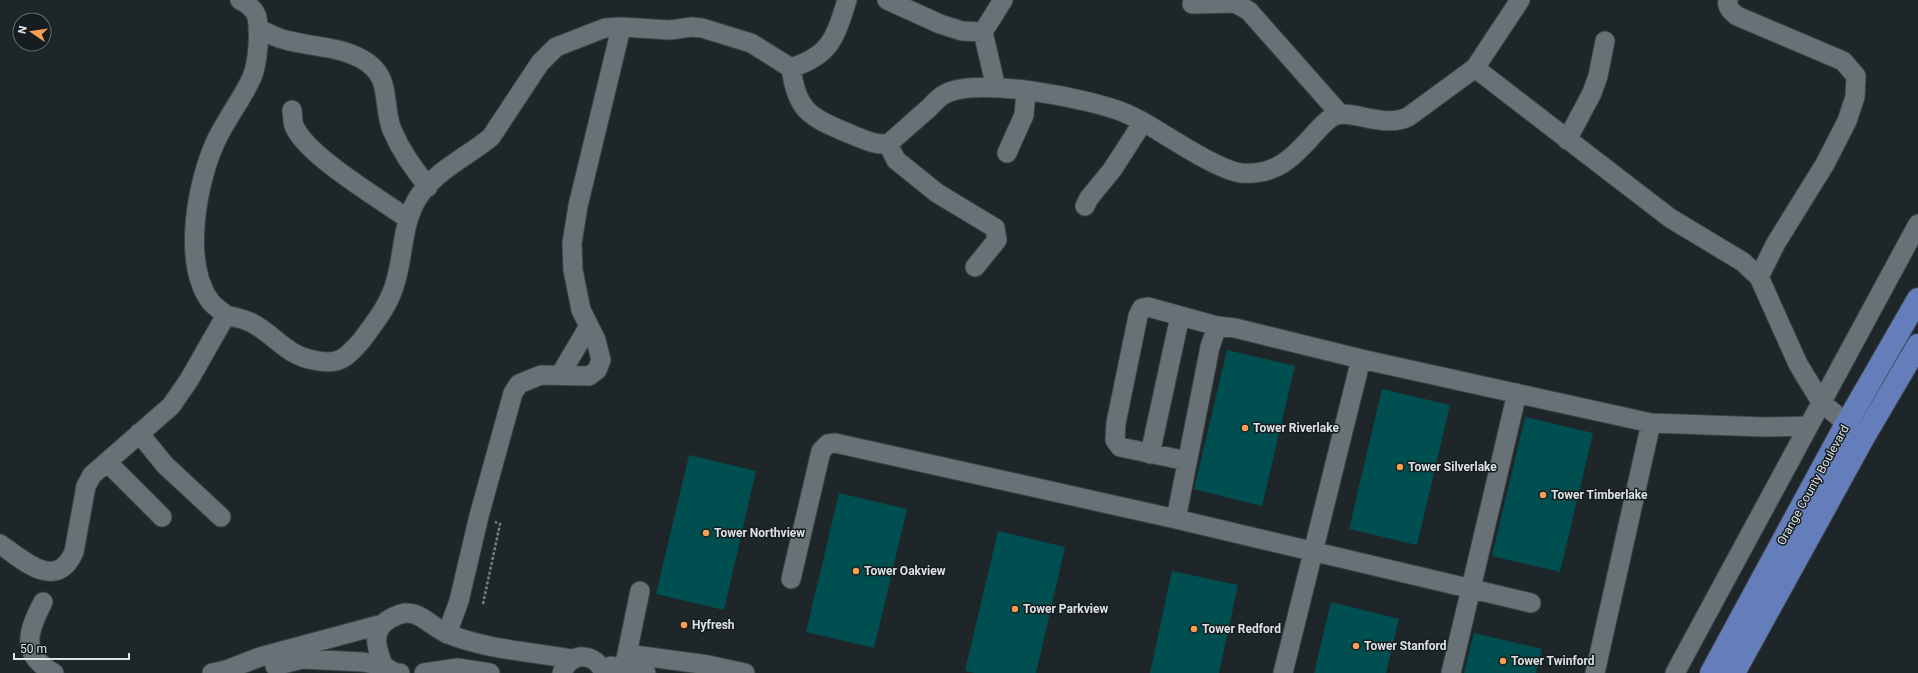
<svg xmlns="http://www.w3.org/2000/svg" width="1918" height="673" viewBox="0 0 1918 673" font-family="Roboto,sans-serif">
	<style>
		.building { fill: #004f50 }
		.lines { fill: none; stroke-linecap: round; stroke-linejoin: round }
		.minor-casing { stroke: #3b4245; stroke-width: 21 }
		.major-casing { stroke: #3b4245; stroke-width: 24 }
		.path { stroke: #777d80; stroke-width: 2.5; stroke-dasharray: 3 2; stroke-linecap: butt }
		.minor { stroke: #687175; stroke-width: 19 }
		.major { stroke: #637eba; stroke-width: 22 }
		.poi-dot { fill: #fc9e52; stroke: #151d20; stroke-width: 1.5 }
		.labels { text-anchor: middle; stroke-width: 3; stroke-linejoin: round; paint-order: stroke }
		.poi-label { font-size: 12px; font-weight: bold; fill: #dde2e4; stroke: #151d20; text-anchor: start }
		.street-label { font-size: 12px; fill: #dde2e4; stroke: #151d20 }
	</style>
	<rect width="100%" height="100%" fill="#1f262a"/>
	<!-- building -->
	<path class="building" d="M1227 350 1295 366 1262 506 1194 489Z
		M1382 389 1450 405 1417 545 1349 529Z
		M1525 417 1593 433 1560 572 1492 556Z
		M689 455 756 471 724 610 656 594Z
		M839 493 907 509 874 648 806 632Z
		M998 531 1065 547 1036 673H975L965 671Z
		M1172 571 1238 585 1219 673H1150Z
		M1331 602 1399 619 1386 673H1314Z
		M1474 633 1542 649 1536 673H1464Z"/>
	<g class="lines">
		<defs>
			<path id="minor" d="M887 0 940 24 962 31 983 32
				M1728 0C1726 7 1732 12 1737 16L1843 61 1856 76 1855 97 1847 121 1825 164 1776 243 1759 277
				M1192 4 1235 3 1249 11 1340 114
				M258 29C267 32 276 38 286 40 311 47 337 46 360 58 394 76 381 102 392 130 402 153 413 167 428 187
				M791 68C831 55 835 38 847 0
				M1475 68 1520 0
				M996 88 983 32 1003 0
				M292 110C293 116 292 123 295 128 309 157 380 199 408 219
				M1567 140 1592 93 1598 76 1605 41
				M888 144 896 160 937 193 995 228 997 240 975 267
				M1007 153 1024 115 1026 91
				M1085 206 1089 198 1112 170 1143 122
				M226 315C221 311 214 306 210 301 182 262 197 183 215 143 225 120 242 100 252 77 258 63 260 32 257 17 255 10 247 3 240 0
				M560 375 589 326
				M139 433 165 465 221 517
				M1150 454 1180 316
				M1187 461 1120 447 1115 440 1116 423 1138 316 1142 308 1148 307 1217 326
				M107 462 162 517
				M1176 519 1531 603
				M0 544C23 560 56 592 74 552L86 486 92 475 171 406 189 380 226 315C234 317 245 319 252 323 275 335 286 355 313 360 339 366 346 358 362 340 376 321 390 304 396 280 404 252 402 222 419 196 438 169 467 157 491 137L540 63 556 47 605 28 621 27 670 30 692 27 702 28 751 43 791 68C797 113 811 117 850 134 863 139 874 145 888 144 902 132 915 120 929 108 934 103 939 97 945 94 978 76 1091 99 1125 113 1134 117 1142 121 1150 126 1171 138 1218 170 1241 173 1275 176 1293 158 1314 134 1320 128 1326 120 1334 116 1350 108 1382 129 1408 117L1475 68 1670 218 1743 262 1759 277 1798 364 1821 402 1858 433
				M791 579 821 451 828 444 835 443 1176 519 1210 347 1217 326 1235 328 1361 359 1651 423 1764 427 1808 426
				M43 602C28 631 19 654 54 673
				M447 634 459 601 479 516 513 393 519 384 541 375 589 376 597 370 601 360 596 340 581 310 573 270 572 243 578 206 620 32
				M627 654 708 665 745 673
				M275 666 302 659 363 662 384 666 395 673H400
				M611 666 646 673
				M212 673 226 670 260 657 383 624
				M385 673C382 657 369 639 383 624 388 619 398 614 405 613 421 612 432 627 446 633 483 649 531 652 572 659
				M424 673 458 668 490 673
				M562 673C571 651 595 652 604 673
				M623 673 640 591
				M1283 673 1361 359
				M1451 673 1517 393
				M1595 673 1651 423
				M1675 673 1918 224"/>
			<path id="major" d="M1711 673 1846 424 1918 299
				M1734 673 1864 437 1918 345"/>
		</defs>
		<!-- minor casing -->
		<use href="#minor" class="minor-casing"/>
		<!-- major casing -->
		<use href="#major" class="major-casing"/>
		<!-- path -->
		<path class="path" d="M483 604 500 524 495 522"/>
		<!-- minor -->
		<use href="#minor" class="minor"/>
		<!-- major -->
		<use href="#major" class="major"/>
	</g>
	<!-- markers -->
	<g class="poi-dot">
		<circle cx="1245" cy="428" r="4"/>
		<circle cx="1400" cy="467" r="4"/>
		<circle cx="1543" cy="495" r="4"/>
		<circle cx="706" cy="533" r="4"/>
		<circle cx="856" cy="571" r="4"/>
		<circle cx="1015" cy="609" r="4"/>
		<circle cx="684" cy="625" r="4"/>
		<circle cx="1194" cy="629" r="4"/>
		<circle cx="1356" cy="646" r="4"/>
		<circle cx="1503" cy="661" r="4"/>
	</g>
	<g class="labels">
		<!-- poi labels -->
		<g class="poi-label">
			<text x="1253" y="432">Tower Riverlake</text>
			<text x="1408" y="471">Tower Silverlake</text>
			<text x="1551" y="499">Tower Timberlake</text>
			<text x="714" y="537">Tower Northview</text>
			<text x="864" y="575">Tower Oakview</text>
			<text x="1023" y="613">Tower Parkview</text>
			<text x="692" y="629">Hyfresh</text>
			<text x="1202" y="633">Tower Redford</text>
			<text x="1364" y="650">Tower Stanford</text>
			<text x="1511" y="665">Tower Twinford</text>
		</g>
		<!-- street labels -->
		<g class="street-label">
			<text transform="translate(1813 485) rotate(-61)" y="4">Orange County Boulevard</text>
		</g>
	</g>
	<!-- north arrow -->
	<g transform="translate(32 32) rotate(283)"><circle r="19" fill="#151d20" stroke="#656c6e"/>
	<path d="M0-3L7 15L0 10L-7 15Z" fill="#fc9e52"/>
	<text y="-6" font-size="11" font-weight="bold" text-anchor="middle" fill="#dde2e4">N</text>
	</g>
	<!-- scale -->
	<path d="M14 653v6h115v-6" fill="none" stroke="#dde2e4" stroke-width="2"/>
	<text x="20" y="653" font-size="12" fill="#dde2e4" stroke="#151d20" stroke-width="3" paint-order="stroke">50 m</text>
</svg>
